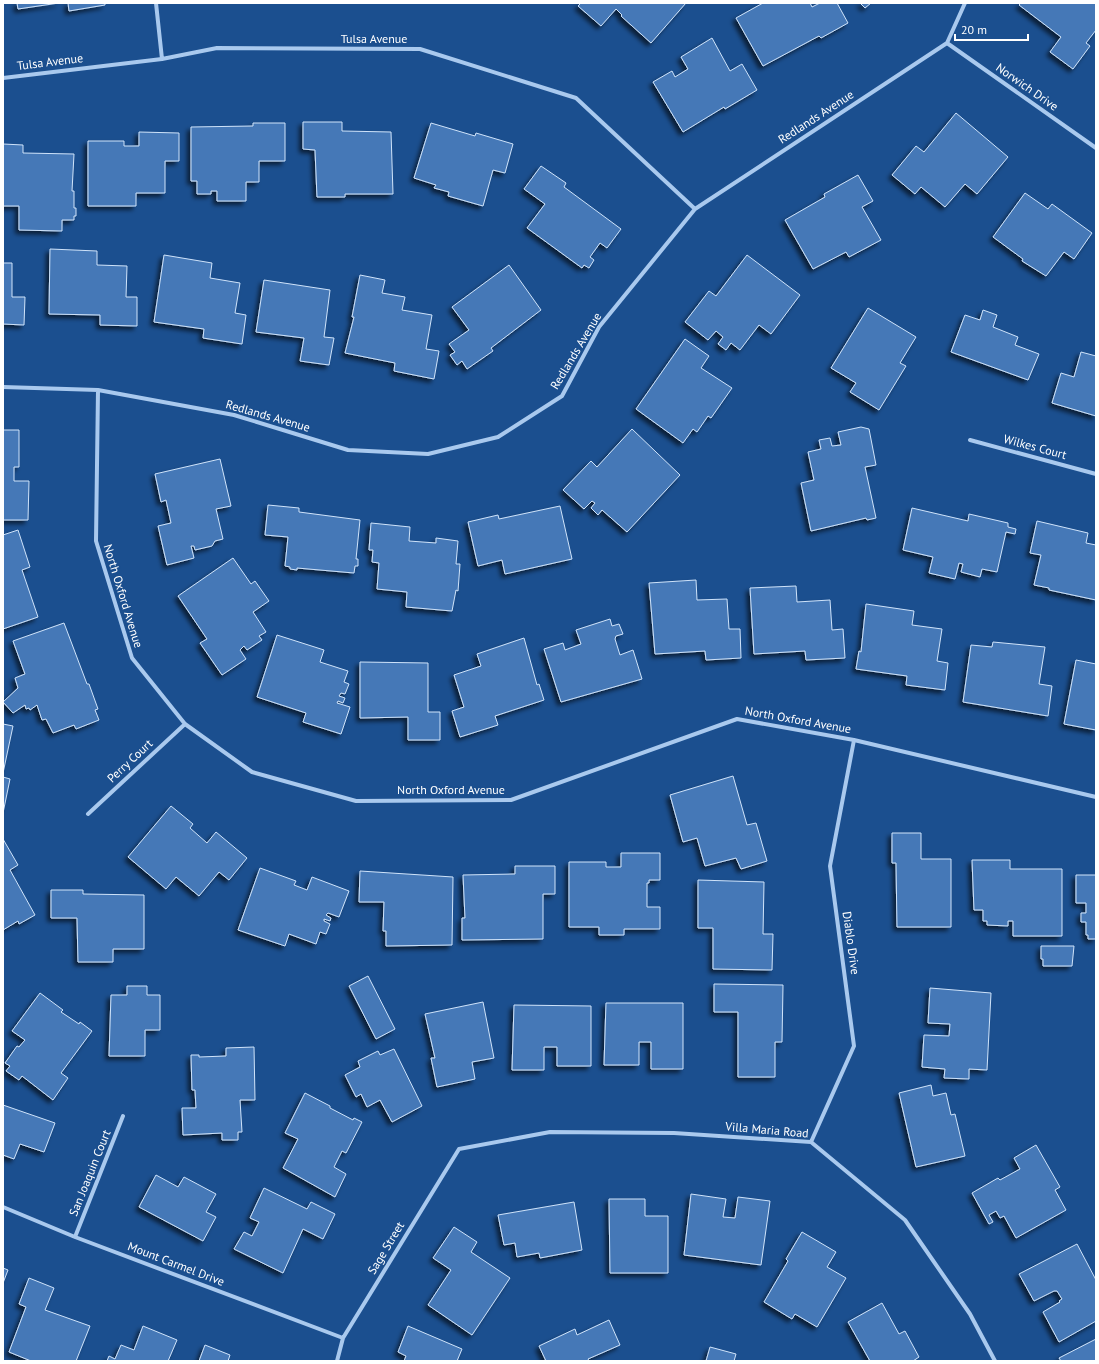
<svg xmlns="http://www.w3.org/2000/svg" width="1099" height="1364" viewBox="0 0 1099 1364" font-family="'PT Sans',sans-serif">
	<style>
		.building { fill: #4478b7; stroke: #cfe3fa; filter: url(#shadow) }
		.lines { fill: none; stroke-linecap: round; stroke-linejoin: round }
		.minor { stroke: #a9c9ee; stroke-width: 4 }
		.labels { text-anchor: middle; stroke-width: 3; stroke-linejoin: round; paint-order: stroke }
		.street-label { font-size: 12px; fill: #fff; stroke: #1b4f8f }
	</style>
	<defs>
		<filter id="shadow"><feDropShadow dx="-3.5" dy="3.5" stdDeviation="2" flood-color="#0009"/></filter>
	</defs>
	<rect width="100%" height="100%" fill="#1b4f8f"/>
	<!-- building -->
	<path class="building" d="M17 3H59L18 9Z
		M68 3H105V5L69 11Z
		M581 3H686L651 43 621 16 622 15 616 9 601 26 578 6Z
		M763 3H810L812 7 820 3H837L848 23 821 38 819 36 763 66 736 18Z
		M860 3H871L865 8Z
		M1021 3H1096V30L1086 43 1090 46 1073 69 1050 52 1061 37 1019 5Z
		M712 38 730 71 742 64 757 90 725 109 724 107 683 132 653 82 672 71 675 77 688 69 681 57Z
		M956 113 1008 157 977 194 965 184 945 207 921 187 915 194 892 175 916 146 924 152Z
		M303 122H342V131L391 132 393 194H345V197H317L315 150 303 149Z
		M253 123H285V161H259V182H246V201H217V191H211V194H197V181H191V127L253 126Z
		M431 123 475 136 476 133 513 144 505 173 493 170 483 206 448 196 449 192 434 188 436 185 414 178Z
		M139 132 179 133V161H165V193H136V206H88V141H124V146H139Z
		M3 144 23 145V153L74 154 72 191H74V208H76V216H74V220H62V231L19 230V206H3Z
		M541 166 566 183 564 187 621 229 607 248 600 243 590 257 594 260 589 268 584 265 582 268 527 228 545 204 524 189Z
		M858 175 873 201 862 207 881 240 849 257 846 252 813 269 785 220 825 197 824 194Z
		M1025 193 1048 209 1052 204 1092 233 1074 259 1064 252 1046 276 1022 261 1023 259 993 237Z
		M50 249 97 251V265L127 266 126 297H137V326L100 325V315L49 314Z
		M164 255 212 263 210 278 240 283 235 313 246 315 242 344 203 338 204 329 154 322Z
		M747 255 800 295 771 334 759 325 740 350 731 343 726 350 718 344 723 337 716 331 708 340 685 322 709 291 716 296Z
		M3 263H12V297H25L24 325 3 324Z
		M509 265 541 310 491 348 493 351 467 369 462 361 457 365 450 355 455 352 449 344 469 330 452 307Z
		M360 275 385 280 382 293 405 297 402 310 432 315 426 349 439 351 434 379 394 371 395 363 345 353 354 317H352Z
		M264 280 330 290 324 337 334 338 329 365 300 361 304 338 256 332Z
		M868 308 916 337 900 363 906 366 879 410 850 392 856 383 831 368Z
		M983 310 997 315 993 327 1018 337 1015 345 1039 354 1028 380 951 352 965 315 980 320Z
		M685 339 709 356 701 368 732 388 711 418 708 416 697 432 693 429 683 443 636 409Z
		M1081 352 1096 356V416L1052 403 1061 373 1074 377Z
		M861 427 869 429 876 465 865 467 876 518 867 520 866 518 811 531 801 483 814 480 808 452 821 449 819 440 830 438 832 446 841 445 838 432Z
		M632 429 680 475 627 532 602 510 598 515 591 508 595 503 592 501 584 509 563 490 591 461 597 467Z
		M3 430H19V467H14V481H29L28 520H3Z
		M220 459 231 506 216 509 223 539 215 541 212 546 195 550 194 546H191L194 558 167 565 158 526 171 523 166 500 161 502 155 474Z
		M268 505 299 508V512L360 520 356 559H358V566H355L354 573 297 568V570L290 569V567L285 566 288 537 265 535Z
		M560 506 572 559 505 574 502 560 478 566 468 522 498 515 499 519Z
		M912 508 968 521 969 514 1008 523V527L1016 529 1015 534 1006 532 997 572 982 569 980 577 961 572 963 564 959 563 955 579 929 573 933 557 903 550Z
		M1037 521 1088 533 1086 543 1096 545V600L1049 590V588L1034 585 1041 555 1030 553Z
		M371 523 410 527 409 541 436 543V538L458 541 456 564H460L458 591 456 590 452 611 406 607 407 592 377 589 379 563 372 562 373 550H369Z
		M18 530 30 567 22 570 38 617 3 629V535Z
		M233 558 251 584 255 581 269 601 253 612 266 632 259 636 262 640 247 650 244 646 240 650 246 659 222 675 200 643 207 639 178 596Z
		M696 580 697 600 727 599 729 629H740L741 658 706 660 705 651 655 654 649 583Z
		M796 586 797 602 830 600 832 630 843 629 845 658 806 660 805 651 754 654 750 588Z
		M866 604 914 611 912 625 942 629 937 661 948 663 945 690 906 685 907 676 856 669 859 651 861 652Z
		M610 619 612 626 619 624 623 634 616 636 615 639 620 655 633 650 642 679 561 702 544 649 563 643 565 650 581 644 576 630Z
		M64 623 87 684H89L98 709 95 710 99 720 76 729 74 725 53 733 46 719 42 720 37 705 30 710 29 708 26 709 25 705 13 713 3 702 18 688 15 678 25 674 13 641Z
		M277 635 324 650 320 662 348 671 344 682 349 684 345 694 341 693 339 696 345 698 343 703 338 701 337 703 350 707 341 734 303 722 306 713 257 697Z
		M524 638 537 685 539 684 544 700 495 716 498 725 460 737 452 711 464 707 454 675 481 666 477 654Z
		M993 642 1045 647 1039 684 1052 686 1048 716 963 702 971 645 992 647Z
		M1076 660 1096 664V730L1064 724Z
		M360 662 428 663V712H440V740H408V717L360 718Z
		M3 724 13 726 3 773Z
		M733 776 747 825 756 823 767 861 741 869 736 858 705 866 697 838 683 842 670 795Z
		M3 777 10 779 3 813Z
		M171 806 193 824 190 828 207 843 216 832 247 858 229 880 219 872 199 896 176 877 166 889 128 857Z
		M892 833H921V859H951V927H897L896 863H892Z
		M3 839 18 865 10 870 35 915 19 924 18 921 3 930Z
		M621 853H660V880H649V883H647V907H660V929H624V935H599V927H569V862H606V867H621Z
		M972 860H1010V869H1062V936H1013V921H1008V926L987 925V921H983V910H974Z
		M515 866H555V894H543V939L462 940V918H465L463 875 515 874Z
		M260 868 296 881 294 885 307 890 312 877 349 891 339 917 328 913 326 915 331 918 330 921 324 919V921L330 924 326 934 320 932 316 944 289 934 285 946 238 930Z
		M360 871 453 877 452 945 386 946V931H383L384 902H359Z
		M1076 875H1096V939H1088V935H1086V922H1081V913H1086V903H1076Z
		M698 880 764 882 763 934H773L772 970 713 969V928H698Z
		M51 890H83V894L144 895V949H113V962H78L77 918H51Z
		M1041 946H1074L1072 966H1043V959H1041Z
		M368 976 395 1029 376 1039 349 986Z
		M714 984 783 985 782 1042H775V1077H738V1012H714Z
		M127 986H147V995H160V1030H145V1056H109L111 995H127Z
		M930 988 991 993 987 1070 969 1069V1079L944 1078 945 1069 922 1067 924 1035 949 1036 950 1024 928 1023Z
		M40 993 63 1010 61 1012 79 1024 80 1022 92 1031 61 1073 68 1078 53 1100 22 1076 19 1080 6 1071 10 1066 5 1063 17 1046 19 1047 25 1040 12 1031Z
		M483 1002 494 1058 472 1062 475 1079 437 1087 431 1058H435L425 1014Z
		M606 1003H683V1069H651V1042H639V1065H604Z
		M514 1005 591 1006V1066H557V1047H544V1070H512Z
		M254 1047 255 1100H240L242 1132H238V1140H222V1133L183 1135 182 1108H196L195 1090H192L191 1055H199V1057L226 1056V1048Z
		M394 1049 422 1106 392 1122 380 1100 367 1107 361 1094 356 1097 345 1075 360 1067 358 1061 378 1051 380 1055Z
		M931 1085 933 1096 946 1093 951 1115 955 1114 965 1156 916 1167 899 1093Z
		M305 1093 330 1106V1108L353 1120 354 1118 362 1122 346 1153 342 1151 334 1167 346 1174 335 1197 283 1168 298 1139 285 1133Z
		M3 1105 55 1123 44 1152 20 1144 14 1159 3 1155Z
		M1036 1145 1060 1187 1055 1190 1066 1210 1016 1238 1004 1216 1000 1218 996 1211 989 1215 993 1222 989 1224 972 1193 998 1178 1000 1180 1020 1169 1014 1158Z
		M156 1175 178 1187 184 1177 216 1194 206 1212 216 1217 203 1241 139 1207Z
		M264 1188 307 1209 311 1202 335 1214 323 1239 303 1229 283 1273 234 1249 244 1232 252 1236 259 1222 250 1218Z
		M691 1194 726 1199 723 1217 735 1218 738 1197 770 1201 761 1265 684 1255Z
		M609 1199H645V1216H668V1273H610Z
		M574 1202 582 1250 540 1258 539 1253 517 1257 515 1243 504 1245 498 1215Z
		M454 1227 477 1242 471 1252 510 1278 472 1335 428 1305 451 1270 433 1258Z
		M802 1232 836 1252 827 1267 846 1278 817 1327 795 1314 792 1319 764 1302 788 1261 786 1259Z
		M1077 1244 1096 1280V1321L1059 1342 1043 1312 1060 1302 1059 1301 1062 1299 1057 1291H1054L1034 1301 1019 1274Z
		M3 1268 8 1270 3 1283Z
		M29 1278 54 1288 45 1310 90 1326 76 1361H31L9 1352 26 1307 19 1304Z
		M882 1303 899 1334 905 1331 919 1357 913 1361H870L848 1322Z
		M609 1320 620 1345 588 1359 589 1361H546L539 1346 575 1329 577 1335Z
		M143 1326 177 1340 168 1361H107L109 1356 115 1359 121 1345 134 1350Z
		M408 1326 462 1349 457 1361H404L406 1356 398 1352Z
		M1096 1339V1361H1061L1059 1358Z
		M205 1345 230 1355 228 1361H199Z
		M710 1347 736 1354 734 1361H706Z"/>
	<g class="lines">
		<!-- minor -->
		<path class="minor" d="M156 3 162 59
			M947 43 1096 148
			M3 78 162 59 217 48 420 49 576 98 695 209
			M3 387 98 390 234 415 348 450 428 454 498 437 562 396 599 327 695 209 947 43 965 3
			M98 390 96 541 132 658 185 724 252 772 356 801 511 800 737 719 854 740 1096 797
			M970 440 1096 474
			M88 814 185 724
			M811 1142 854 1046 830 866 854 740
			M3 1207 75 1237 343 1338
			M75 1237 123 1116
			M337 1361 343 1338 459 1149 550 1132 674 1133 811 1142 905 1220 970 1314 995 1361"/>
	</g>
	<g class="labels">
		<!-- street labels -->
		<g class="street-label">
			<text x="374" y="43">Tulsa Avenue</text>
			<text transform="translate(50 62) rotate(-7)" y="4">Tulsa Avenue</text>
			<text transform="translate(1027 87) rotate(35)" y="4">Norwich Drive</text>
			<text transform="translate(816 117) rotate(-33)" y="4">Redlands Avenue</text>
			<text transform="translate(576 351) rotate(-59)" y="4">Redlands Avenue</text>
			<text transform="translate(268 416) rotate(16)" y="4">Redlands Avenue</text>
			<text transform="translate(1035 447) rotate(15)" y="4">Wilkes Court</text>
			<text transform="translate(123 596) rotate(73)" y="4">North Oxford Avenue</text>
			<text transform="translate(798 720) rotate(10)" y="4">North Oxford Avenue</text>
			<text transform="translate(130 761) rotate(-43)" y="4">Perry Court</text>
			<text x="451" y="794">North Oxford Avenue</text>
			<text transform="translate(851 943) rotate(82)" y="4">Diablo Drive</text>
			<text transform="translate(767 1130) rotate(5)" y="4">Villa Maria Road</text>
			<text transform="translate(90 1173) rotate(-68)" y="4">San Joaquin Court</text>
			<text transform="translate(386 1248) rotate(-59)" y="4">Sage Street</text>
			<text transform="translate(176 1264) rotate(21)" y="4">Mount Carmel Drive</text>
		</g>
	</g>
	<!-- border -->
	<rect width="1099" height="1364" fill="none" stroke="#ffffff" stroke-width="8"/>
	<!-- scale -->
	<path d="M955 34v6h73v-6" fill="none" stroke="#ffffff" stroke-width="2"/>
	<text x="961" y="34" font-size="12" fill="#ffffff" stroke="#1b4f8f" stroke-width="3" paint-order="stroke">20 m</text>
</svg>
